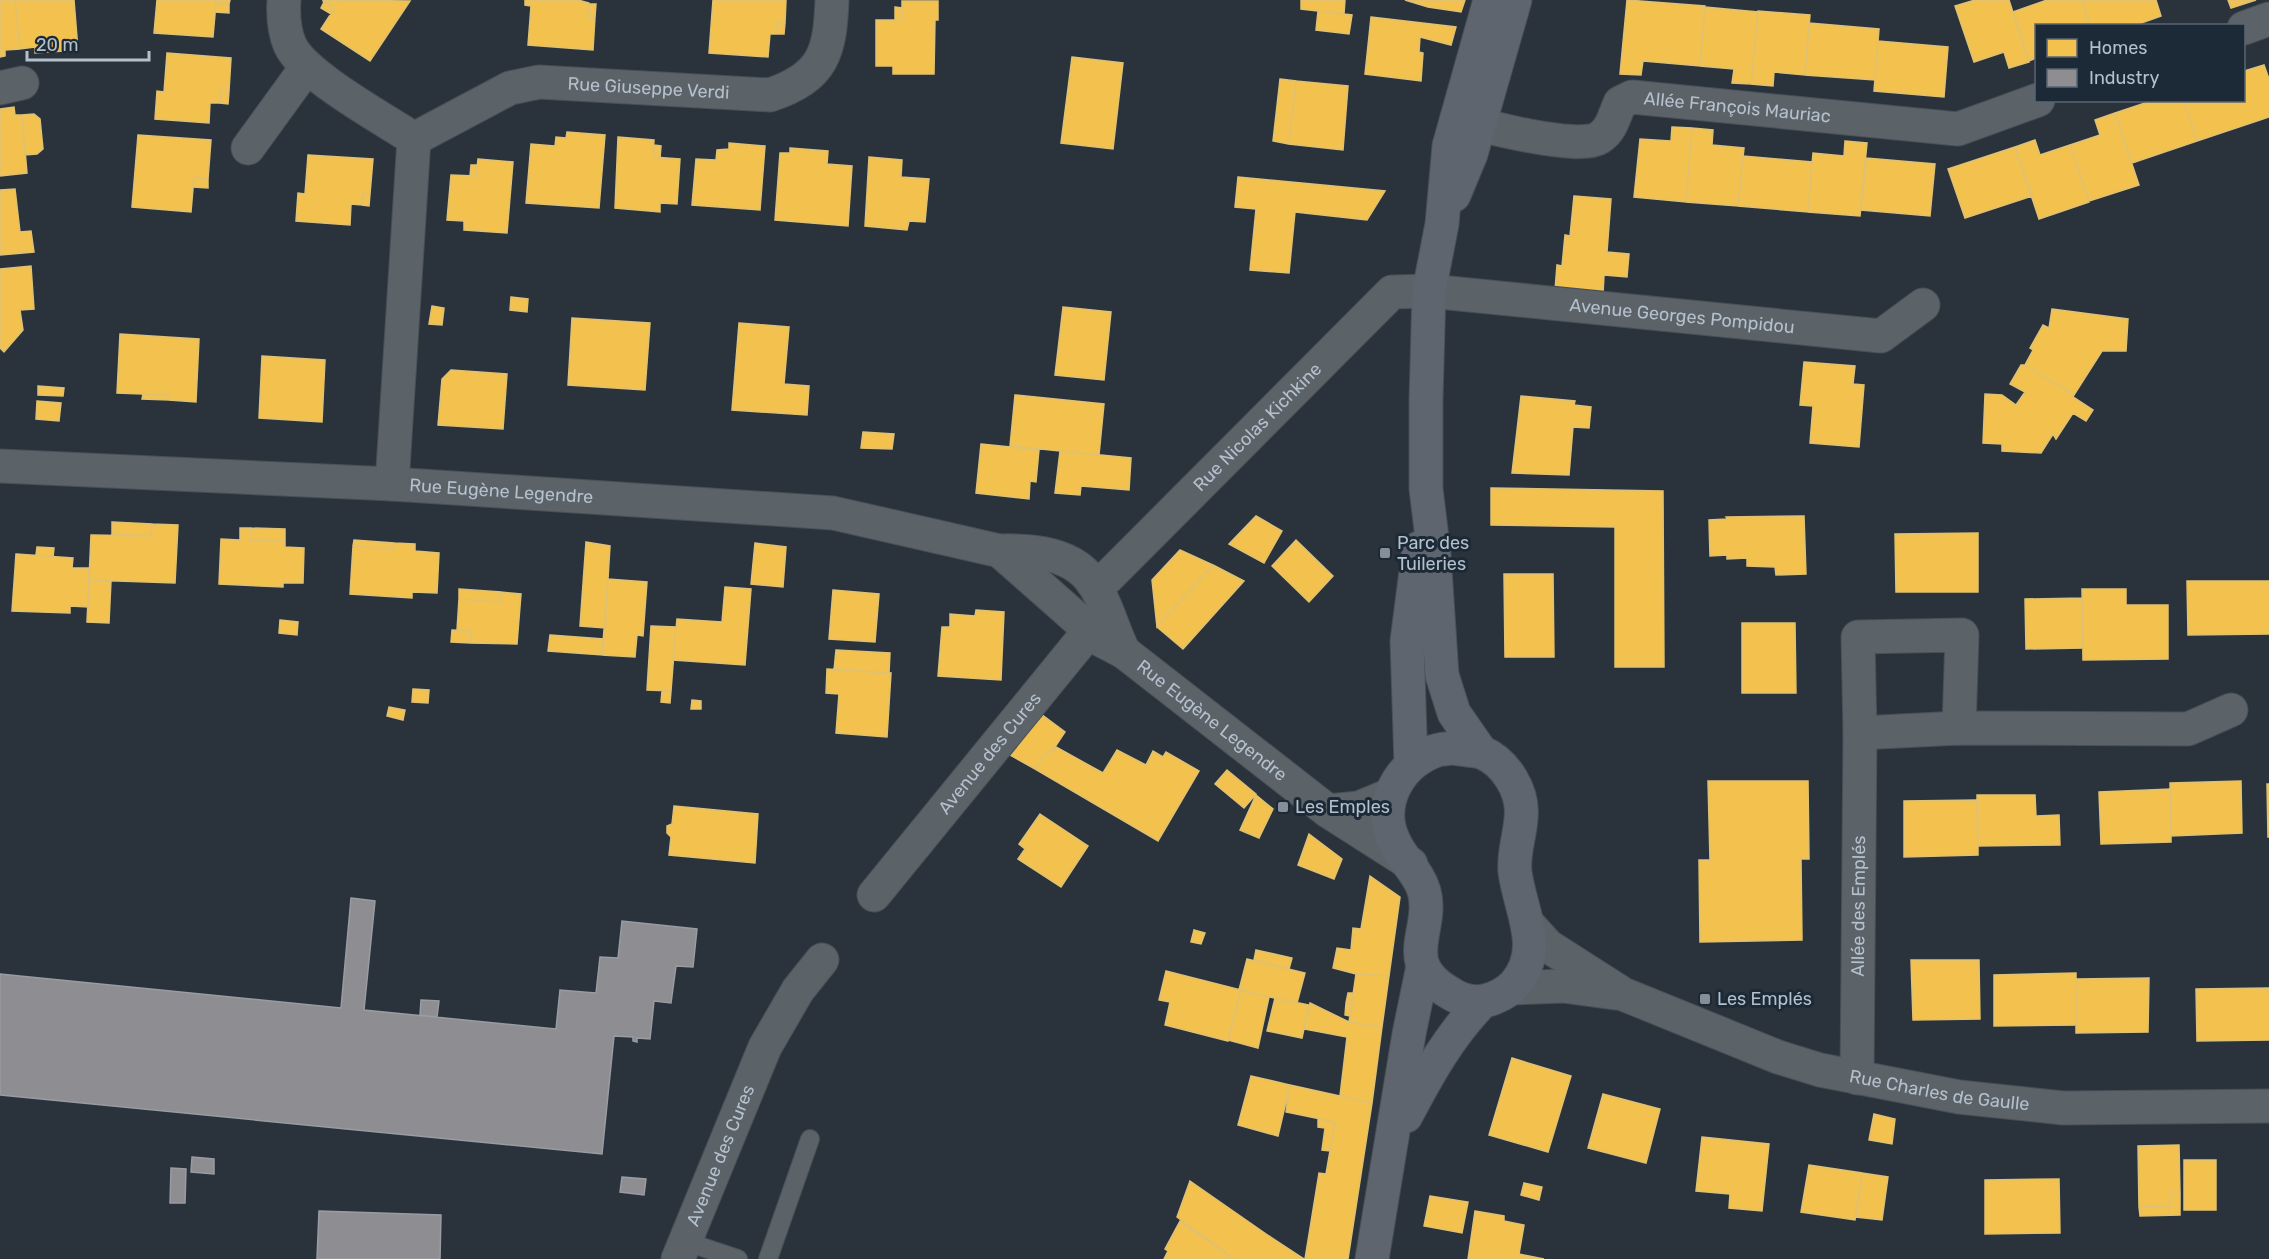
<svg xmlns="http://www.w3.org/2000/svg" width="2269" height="1259" viewBox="0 0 2269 1259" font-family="Rubik,sans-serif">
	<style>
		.homes { fill: #f2c14e; stroke: #dfc174; stroke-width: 1.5 }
		.industry { fill: #8d8d92; stroke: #999ca3; stroke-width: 1.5 }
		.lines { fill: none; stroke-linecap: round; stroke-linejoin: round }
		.service-casing { stroke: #484f55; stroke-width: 20 }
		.minor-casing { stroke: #484f55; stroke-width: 35 }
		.tertiary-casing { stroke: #484f55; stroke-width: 35 }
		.secondary-casing { stroke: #484f55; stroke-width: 35 }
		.service { stroke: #5b6268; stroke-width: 18 }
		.minor { stroke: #5b6268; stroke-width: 33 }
		.tertiary { stroke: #5b6268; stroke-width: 33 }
		.secondary { stroke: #5e656e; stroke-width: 33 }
		.poi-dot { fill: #848f99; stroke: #1c2a37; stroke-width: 2 }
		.labels { text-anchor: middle; stroke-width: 6; stroke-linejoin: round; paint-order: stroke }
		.street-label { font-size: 18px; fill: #b4c0cc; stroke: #1c2a37 }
		.poi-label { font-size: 18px; fill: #b4c0cc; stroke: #1c2a37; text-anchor: start }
	</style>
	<rect width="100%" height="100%" fill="#2a333b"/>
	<!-- homes -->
	<path class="homes" d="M0 0H15L20 49 5 50V56L0 57Z
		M15 0H74L78 50 35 53V47L20 49Z
		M157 0H230L229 4 216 3 213 37 154 33Z
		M525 0H578L589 3 588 16 595 17 593 50 528 45 531 6 525 5Z
		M713 0H786L785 23 777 22V34H770L768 57 709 53Z
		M1301 0H1345L1344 14 1301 9Z
		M1405 0H1465L1461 12 1428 7Z
		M1627 0 1705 6 1700 66 1643 61 1641 75 1620 74Z
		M1975 0H2009L2029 62 2009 68 2004 52 1974 62 1955 6Z
		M2047 0H2082L2090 26H2036V58L2029 61 2013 12Z
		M2082 0H2156L2161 16 2133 26H2090Z
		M2228 0H2256L2231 8Z
		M323 1V0L410 1 370 61 321 29 334 9Z
		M902 1H938V20H935L934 74H893V66H876V20H902Z
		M324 2 334 9 331 14 321 8Z
		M216 3 229 4V13L215 12Z
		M589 4H596L595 17 588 16Z
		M895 7 902 8V20H895Z
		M1705 7 1758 12 1751 84 1732 83 1734 69 1700 66Z
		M1318 11 1352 15 1349 34 1316 30Z
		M1758 11 1810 15 1805 75 1774 72 1773 86 1751 84Z
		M1371 17 1456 27 1451 45 1420 37 1419 52 1423 53 1421 81 1365 74Z
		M777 22 785 23 784 34H777Z
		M1809 23 1879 29 1875 80 1805 75Z
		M1878 41 1948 47 1944 97 1874 91Z
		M167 53 231 58 229 91H221L220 103H210L209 123 155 119 157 91 164 92Z
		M1072 57 1123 63 1113 149 1061 143Z
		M2264 65 2269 79V117L2197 141 2184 100H2244V71Z
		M1280 79 1296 81 1289 144 1273 141Z
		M1296 81 1348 86 1343 150 1289 144Z
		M221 91H229L228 104 220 103Z
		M2154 100H2184L2197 141 2132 163 2115 113Z
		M14 107 15 115H22L27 173 0 176V109Z
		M2115 113 2139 185 2089 201 2070 145 2100 135 2095 120Z
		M34 114 40 119 43 149 37 154 25 155 22 115Z
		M1672 127 1692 128 1686 202 1634 197 1640 139 1671 141Z
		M1692 128 1713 130 1712 145 1744 148 1738 206 1686 202Z
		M567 132 605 135 599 208 526 203 531 144 555 146 556 137 566 138Z
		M138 135 211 140 208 179 194 177 191 212 132 207Z
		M618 137 654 140 653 157 680 159 677 204 660 203V212L615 208Z
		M2035 140 2040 155 2070 145 2089 202 2039 219 2015 147Z
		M1845 141 1867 143 1860 216 1808 212 1813 153 1844 156Z
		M729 143 765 146 760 210 692 205 696 159 716 160 717 150 729 149Z
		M654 145 661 146 660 158 653 157Z
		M2015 147 2032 196 1965 218 1948 169Z
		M790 148 828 151 827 164 852 166 848 226 775 220 780 153H790Z
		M308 155 373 159 370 194 363 193 362 205 351 204 350 225 296 221 298 193 305 194Z
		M1743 156 1812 162 1808 212 1738 206Z
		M869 157 902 160 901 177 929 179 925 222 909 221 907 230 865 226Z
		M1866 158 1935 164 1930 216 1861 210Z
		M478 159 513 162 507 233 464 230V221L447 220 451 175 476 176Z
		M471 165H477L476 176H470Z
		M194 177 208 179V188L193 187Z
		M1238 177 1385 191 1367 220 1295 212 1289 273 1250 270 1256 209 1235 207Z
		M15 189 20 232 31 231 34 252 0 255V190Z
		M363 193 370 194 369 206 362 205Z
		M1574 196 1611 199 1607 252 1629 254 1627 277 1604 275 1603 294 1555 290 1557 265 1562 266 1565 235 1570 236Z
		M31 266 34 309 20 310 23 330 4 352 0 348V269Z
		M511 297 528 299 527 312 510 310Z
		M432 306 444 308 442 325 429 324Z
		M1063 307 1111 312 1104 380 1055 375Z
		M2052 309 2128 319 2126 351H2102L2074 395 2025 365 2033 350 2030 348 2043 325 2049 328Z
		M572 318 650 323 645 390 568 385Z
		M739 323 789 327 784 384 809 386 807 415 732 410Z
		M120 334 199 339 196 402 169 400V395L117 393Z
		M262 356 325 360 322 422 259 418Z
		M1804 362 1855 366 1853 384 1864 385 1859 447 1810 443 1813 406 1800 405Z
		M2021 365H2025L2074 395 2073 397 2093 410 2086 421 2073 413 2056 439 2053 434 2041 453 2002 451V444L1983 443 1985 394 2002 395 2016 405 2025 392 2010 384Z
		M451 370 507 374 503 429 438 425 442 379Z
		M38 386 64 388 63 396 38 395Z
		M143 394 169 395V400L142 399Z
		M1015 395 1104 404 1099 455 1010 446Z
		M1521 396 1575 401 1574 405 1591 407 1589 428 1573 427 1569 475 1512 473Z
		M37 401 61 403 59 421 36 419Z
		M863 432 894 434 892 449 861 448Z
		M981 444 1039 450 1036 482 1030 481 1029 499 976 493Z
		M1060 451 1131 458 1129 490 1081 486 1080 495 1055 493Z
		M1491 488 1663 491 1664 667H1615V527L1491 525Z
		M1256 516 1282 531 1264 563 1229 544Z
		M1804 516 1806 574 1776 575 1775 567 1747 566V558L1727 559V555L1710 556 1709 520 1727 519 1726 517Z
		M112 522 152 524 151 536 112 534Z
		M152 524 178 525 175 583 89 580 91 535 151 536Z
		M240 528H251V540L285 541V547L304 548 303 583H283V587L219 584 221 539 240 540Z
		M251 528 285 529V541L251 540Z
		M1978 533V592H1896L1895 534Z
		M354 540 394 543V549L353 546Z
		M1296 540 1333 576 1309 602 1272 566Z
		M586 542 610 546 605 628 580 626Z
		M394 543 415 544V551L439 553 437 593 412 592V598L350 594 353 546 394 549Z
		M755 543 786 547 783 587 751 584Z
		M37 547 54 548 53 557 36 555Z
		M1180 550 1213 565 1157 627 1152 580Z
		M16 554 73 558 72 568H89L88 607 70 606V613L12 611Z
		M1213 565 1244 581 1183 649 1157 627Z
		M1504 574H1553L1554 657H1505Z
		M608 579 647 582 643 636 637 635 635 657 602 655Z
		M89 580 111 581 109 623 87 622Z
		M2187 581H2269V634L2188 635Z
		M725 587 751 589 745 665 673 660 677 619 722 622Z
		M459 589 501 592 500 602 459 599Z
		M2082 589H2126V605H2168V659L2083 660Z
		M833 590 879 594 875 642 829 639Z
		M501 592 521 594 517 644 470 643 471 631 457 630 459 599 500 602Z
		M2082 598 2083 648 2026 649 2025 599Z
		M976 610 1004 612 1001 680 938 676 942 627H950V614L975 616Z
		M280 620 298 622 297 635 279 633Z
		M1742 623H1795L1796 693H1742Z
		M651 626 676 627 671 691 647 690Z
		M452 630 471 631 470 643 451 642Z
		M550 635 604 639 603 655 548 651Z
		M836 650 890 653 889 673 834 670Z
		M827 669 891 673 887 737 836 733 839 694 826 693Z
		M413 689 429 690 428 703 412 702Z
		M662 691H671L670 703 661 702Z
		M692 700 701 701V709H691Z
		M389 707 405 710 403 720 387 716Z
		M1041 714 1065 732 1051 753 1048 751 1035 769 1010 755Z
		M1056 747 1103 773 1117 750 1146 765 1153 751 1163 757 1166 752 1199 771 1158 841 1035 769 1048 751 1051 753Z
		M1227 770 1256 794 1244 808 1215 784Z
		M1708 781H1808L1809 859H1801L1802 940 1700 942 1699 860H1710Z
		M2241 781 2242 833 2171 836 2170 783Z
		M2267 784H2269V837H2268Z
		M2171 789V842L2101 844 2099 792Z
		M1256 795 1273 809 1259 838 1240 830Z
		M1977 795H2035L2036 816 2059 815 2060 845 1978 846Z
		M1978 800V855L1904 857V801Z
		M674 806 758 814 755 863 669 855 671 837 667 833V826L672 824Z
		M1040 814 1088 846 1061 887 1018 859 1025 849 1019 844Z
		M1309 834 1342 859 1334 879 1298 865Z
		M1370 876 1400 897 1389 976 1356 974 1333 968 1337 948 1351 950 1353 928 1361 929Z
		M1194 930 1205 933 1201 944 1191 942Z
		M1256 950 1292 958 1289 969 1254 960Z
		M1247 959 1305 973 1297 1003 1239 990Z
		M1911 960H1979L1980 1019 1913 1020Z
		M1166 971 1241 990 1228 1041 1165 1025 1170 1002 1159 1000Z
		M2076 973V1025L1994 1026V975Z
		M1356 974 1389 976 1382 1027 1349 1022Z
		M2149 978 2148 1032 2076 1033V979Z
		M2269 988V1040L2197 1041 2196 989Z
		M1241 990 1269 997 1258 1048 1228 1040Z
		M1348 993H1353L1352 1004 1346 1003Z
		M1275 998 1309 1005 1302 1038 1267 1031Z
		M1310 1003 1349 1022 1382 1027 1372 1103 1340 1096 1347 1037 1304 1029Z
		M1346 1003 1352 1004 1350 1016 1345 1015Z
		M1512 1058 1571 1076 1548 1152 1489 1135Z
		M1251 1076 1290 1085 1278 1136 1238 1125Z
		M1290 1085 1372 1103 1348 1259H1305L1319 1173 1326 1174 1335 1122 1286 1112Z
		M1603 1094 1660 1109 1646 1163 1588 1148Z
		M1874 1114 1895 1119 1892 1144 1869 1140Z
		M1318 1119 1335 1122 1330 1151 1322 1150 1325 1128 1318 1127Z
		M1702 1137 1769 1144 1762 1211 1729 1208 1730 1194 1696 1191Z
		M2179 1145 2180 1193H2170V1206L2139 1207 2138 1146Z
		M2184 1160H2216V1210H2184Z
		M1809 1165 1862 1173 1855 1220 1801 1212Z
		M1862 1173 1888 1177 1882 1220 1856 1217Z
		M2059 1179 2060 1233 1985 1234V1180Z
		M1190 1181 1269 1236 1304 1259H1234L1177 1217Z
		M1524 1183 1542 1187 1539 1200 1521 1195Z
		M2170 1193H2180V1215L2140 1216 2139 1207 2170 1206Z
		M1430 1196 1468 1202 1462 1233 1424 1226Z
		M1475 1211 1504 1216V1221L1524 1225 1519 1254 1544 1259H1468Z
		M1180 1221 1234 1259H1164L1168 1251 1165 1249Z"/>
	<!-- industry -->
	<path class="industry" d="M351 898 375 901 364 1010 556 1029 560 990 596 993 600 957 618 958 622 921 697 929 693 967 676 966 671 1003 654 1001 650 1039 637 1038V1042L633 1041V1037L614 1036 602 1154 0 1095V974L341 1008Z
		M421 1000 439 1001 437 1017 420 1015Z
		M192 1157 214 1159V1174L191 1172Z
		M171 1168 186 1169 185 1203H170Z
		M622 1177 646 1179 644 1195 620 1192Z
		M319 1211 441 1215 440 1259H317Z"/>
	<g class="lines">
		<defs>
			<path id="service" d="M684 1241 738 1259
				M768 1259 810 1139"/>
			<g id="minor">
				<path d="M284 0C283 15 284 31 290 45 303 75 384 119 414 139"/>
				<path d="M2244 28 2269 19"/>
				<path d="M0 88 22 83"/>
				<path id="s1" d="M1457 118C1480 126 1580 151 1599 138 1612 130 1614 116 1620 103L1632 97 1958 129 2038 100"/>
				<path id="s2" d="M414 139 510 88 539 82 770 95C824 77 830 52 832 0"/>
				<path d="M248 148 306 68"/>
				<path id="s3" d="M0 466 392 484 833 513 1000 551C1033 550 1073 553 1093 583 1106 601 1113 631 1124 652"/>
				<path d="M392 484 414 139"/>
				<path id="s4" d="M1000 551 1101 640 1124 652 1328 811 1411 864"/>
				<path id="s5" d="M1093 583 1107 578 1392 292 1429 291 1881 336 1923 305"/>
				<path d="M1860 733 1858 637 1962 635 1959 728"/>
				<path d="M1328 811 1359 808 1390 795"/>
				<path id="s6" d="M874 895 1104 613"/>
				<path id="s7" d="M1857 1078 1860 733 1959 728 2188 729 2231 710"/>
				<path id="s8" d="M678 1259 765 1047 798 990 822 960"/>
			</g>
			<g id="tertiary">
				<path id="s9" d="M1529 925 1548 946 1623 994 1778 1057 1820 1070 1959 1097 2063 1108 2269 1106"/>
				<path d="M1512 988 1563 986 1615 993"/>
			</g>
			<path id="secondary" d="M1454 195 1471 154 1515 0
				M1454 748C1462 750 1473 750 1481 752 1506 762 1524 792 1521 818 1520 836 1513 853 1515 872 1520 911 1545 949 1515 984 1508 992 1495 999 1484 1001 1472 1003 1459 999 1450 993 1396 962 1435 930 1424 891 1418 871 1402 860 1394 841 1377 806 1397 767 1432 752 1438 749 1447 749 1454 748Z
				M1481 752 1454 713 1442 675 1434 554 1426 489V400L1429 291 1442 224 1449 146 1490 0
				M1411 765 1407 641 1419 548
				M1406 1116C1428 1074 1449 1036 1482 1002
				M1372 1259 1409 1034 1423 966"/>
		</defs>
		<!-- service casing -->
		<use href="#service" class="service-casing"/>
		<!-- minor casing -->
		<use href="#minor" class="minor-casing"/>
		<!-- tertiary casing -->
		<use href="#tertiary" class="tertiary-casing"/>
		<!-- secondary casing -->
		<use href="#secondary" class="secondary-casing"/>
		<!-- service -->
		<use href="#service" class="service"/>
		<!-- minor -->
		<use href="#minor" class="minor"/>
		<!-- tertiary -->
		<use href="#tertiary" class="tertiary"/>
		<!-- secondary -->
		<use href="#secondary" class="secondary"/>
	</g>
	<!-- markers -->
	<g class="poi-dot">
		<rect x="1379" y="547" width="12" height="12" rx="3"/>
		<rect x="1277" y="801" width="12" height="12" rx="3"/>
		<rect x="1699" y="993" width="12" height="12" rx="3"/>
	</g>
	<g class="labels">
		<!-- street labels -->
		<g class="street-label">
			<text dy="6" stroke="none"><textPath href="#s2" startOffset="248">Rue Giuseppe Verdi</textPath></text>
			<text dy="6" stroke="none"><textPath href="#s1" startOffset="306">Allée François Mauriac</textPath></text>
			<text dy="6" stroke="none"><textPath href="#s5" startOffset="710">Avenue Georges Pompidou</textPath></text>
			<text dy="6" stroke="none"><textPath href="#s5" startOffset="228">Rue Nicolas Kichkine</textPath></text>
			<text dy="6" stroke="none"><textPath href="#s3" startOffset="502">Rue Eugène Legendre</textPath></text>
			<text dy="6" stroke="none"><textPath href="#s4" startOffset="272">Rue Eugène Legendre</textPath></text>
			<text dy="6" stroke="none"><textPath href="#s6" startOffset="183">Avenue des Cures</textPath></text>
			<text dy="6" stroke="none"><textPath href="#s7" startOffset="172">Allée des Emplés</textPath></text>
			<text dy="6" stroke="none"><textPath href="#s9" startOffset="450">Rue Charles de Gaulle</textPath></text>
			<text dy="6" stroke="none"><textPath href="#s8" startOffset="112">Avenue des Cures</textPath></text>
		</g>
		<!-- poi labels -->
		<g class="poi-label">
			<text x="1397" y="549">Parc des<tspan x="1397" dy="21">Tuileries</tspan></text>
			<text x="1295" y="813">Les Emples</text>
			<text x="1717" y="1005">Les Emplés</text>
		</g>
	</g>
	<!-- legend -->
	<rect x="2035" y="24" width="210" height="78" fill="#1c2a37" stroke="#596673" stroke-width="1.5"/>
	<rect x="2047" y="39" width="30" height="18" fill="#f2c14e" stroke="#596673" stroke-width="1.5"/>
	<text x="2089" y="54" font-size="18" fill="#b4c0cc">Homes</text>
	<rect x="2047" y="69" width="30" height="18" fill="#8d8d92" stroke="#596673" stroke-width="1.5"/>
	<text x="2089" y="84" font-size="18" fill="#b4c0cc">Industry</text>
	<!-- scale -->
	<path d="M27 51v9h122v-9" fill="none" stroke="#b4c0cc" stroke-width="3"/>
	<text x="36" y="51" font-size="18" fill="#b4c0cc" stroke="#1c2a37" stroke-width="4.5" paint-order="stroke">20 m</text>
</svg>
